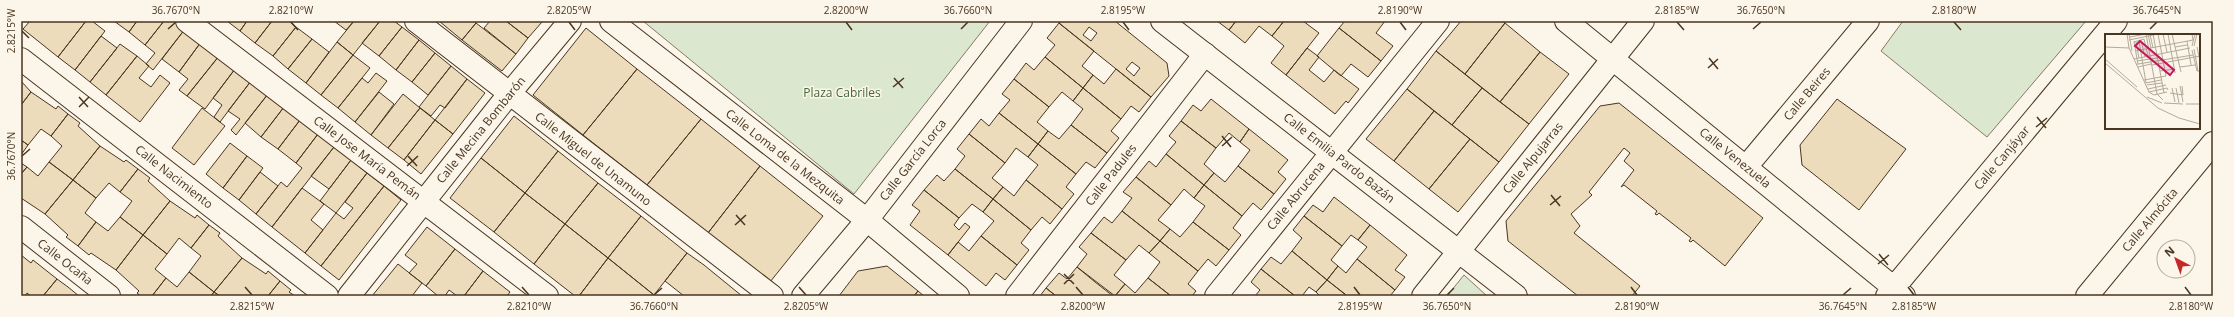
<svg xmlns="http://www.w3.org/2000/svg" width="2234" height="317" viewBox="0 0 2234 317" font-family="'Open Sans',sans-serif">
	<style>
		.green { fill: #dce7d0; stroke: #887966 }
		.building { fill: #ecdcbc; stroke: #4a3520; fill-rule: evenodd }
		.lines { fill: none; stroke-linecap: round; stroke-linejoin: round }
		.street-casing { stroke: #4a3520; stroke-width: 24 }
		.secondary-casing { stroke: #4a3520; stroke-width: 24 }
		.street { stroke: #fbf6e9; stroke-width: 22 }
		.secondary { stroke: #fbf6e9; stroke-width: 22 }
		.ticks { fill: none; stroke: #4a3520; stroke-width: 1.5 }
		.labels { text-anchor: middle; stroke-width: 3; stroke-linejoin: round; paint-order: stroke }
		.park-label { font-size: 12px; fill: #436837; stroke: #fbf6e9 }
		.street-label { font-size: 12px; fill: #4a3520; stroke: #fbf6e9 }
		.inset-road { fill: none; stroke: #b4a999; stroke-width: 1 }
		.view { fill: #c2185b; fill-opacity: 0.15; stroke: #c2185b; stroke-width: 2 }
		.inset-edge { fill: none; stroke: #4a3520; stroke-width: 2 }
		.neatline { fill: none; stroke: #4a3520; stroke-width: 1.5 }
		.ticks-label { font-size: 10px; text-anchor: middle; fill: #4a3520 }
	</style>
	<rect width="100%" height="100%" fill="#fbf6e9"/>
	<!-- green -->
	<path class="green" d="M643 21H990L854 194Z
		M1903 21H2086L1987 137 1881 51Z
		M1464 275 1487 296H1447Z"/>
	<!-- building -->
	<path class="building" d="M30 21H86L58 57 23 29Z
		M86 21H92L105 31 75 70 58 57Z
		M114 21H137L129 32Z
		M137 21H164L145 45 129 32Z
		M164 21H175L185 29 153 70 146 64 155 53 145 45Z
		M227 21H247L240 31Z
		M247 21H272L255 43 240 31Z
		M272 21H289L296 27 273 56 255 43Z
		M334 21H354L346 30Z
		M354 21H380L353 55 337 42Z
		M380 21H394L402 27 379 56 362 43Z
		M439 21H474L476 23 462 40Z
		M490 21H506L528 38 516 54 484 28Z
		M506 21H541L542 22 528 38Z
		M1060 21H1115L1167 63 1169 76 1151 97 1065 28 1059 23ZM1089 27 1097 33 1091 41 1083 35ZM1132 62 1140 68 1134 76 1126 69Z
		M1217 21H1236L1229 30Z
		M1236 21H1284L1272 36 1259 26 1245 43 1229 30Z
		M1284 21H1303L1319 33 1286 75 1271 63 1284 46 1272 36Z
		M1345 21H1385L1376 33 1393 46 1381 61 1339 28Z
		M1461 21H1502L1505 23 1465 74 1436 51Z
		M476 23 516 54 502 71 462 40Z
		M1059 23 1094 51 1082 66 1093 75 1083 88 1045 57 1055 45 1047 38Z
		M1505 23 1540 52 1500 102 1465 74Z
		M296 27 312 39 288 69 273 56Z
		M402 27 419 40 396 70 379 56Z
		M586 28 637 69 583 135 533 95Z
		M1339 28 1381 61 1368 77 1351 64 1341 76 1317 56Z
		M185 29 201 42 179 72 162 59Z
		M101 36 117 48 90 82 75 70Z
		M312 39 329 52 306 83 288 69Z
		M419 40 435 53 412 82 396 70Z
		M201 42 219 56 187 96 179 90 188 79 179 72Z
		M337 42 353 55 321 95 306 83Z
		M120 44 137 56 106 95 90 82Z
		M1307 48 1319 57 1309 70 1324 82 1334 70 1359 89 1348 103 1346 101 1335 114 1286 75Z
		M1436 51 1482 88 1452 125 1407 89Z
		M1540 52 1569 74 1529 124 1500 102Z
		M435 53 451 66 428 95 412 82Z
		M353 55 370 68 338 108 321 95Z
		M137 56 149 66 139 78 151 87 160 75 170 83 140 122 106 95Z
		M219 56 235 69 205 109 187 96Z
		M1045 57 1083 88 1073 101 1062 92 1049 107 1014 79 1026 63 1034 70Z
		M451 66 467 79 445 108 440 105 431 116 419 107Z
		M235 69 251 81 220 122 214 117 222 105 213 98Z
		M637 69 701 119 647 185 583 135Z
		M1116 69 1151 97 1139 112 1131 106 1121 119 1083 88 1093 75 1104 84Z
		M376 73 387 81 355 122 338 108 362 78 368 83Z
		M467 79 485 93 453 134 435 120Z
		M1014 79 1049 107 1037 122 1048 131 1038 144 999 113 1010 100 1002 94Z
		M21 81 31 92 21 105Z
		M251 81 268 94 236 135 231 130 240 119 228 111Z
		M1083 88 1121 119 1111 131 1119 138 1107 153 1071 125 1083 109 1073 101Z
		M1482 88 1529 124 1499 162 1452 125Z
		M1407 89 1434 111 1394 161 1366 139Z
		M31 92 56 109 58 106 68 114 51 136 41 129 28 145 21 140V105Z
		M379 92 394 104 371 135 355 122Z
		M268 94 284 107 261 137 245 123Z
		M403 94 420 108 388 148 371 135Z
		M1211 99 1249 129 1240 142 1229 133 1216 148 1181 121 1193 105 1201 111Z
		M1837 99 1906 149 1859 210 1802 165 1800 145Z
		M1619 103 1763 218 1725 266 1693 240 1691 242 1689 241 1691 238 1659 213 1657 215 1655 214 1657 211 1624 185 1621 187 1634 170 1624 161 1630 153 1624 148 1589 192 1592 195 1571 214 1580 226 1574 233 1640 286 1632 296H1578L1508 241 1506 221 1600 106Z
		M284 107 300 120 278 149 261 137Z
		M202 108 225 126 194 165 172 148Z
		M420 108 435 120 404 160 388 148Z
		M1434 111 1470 139 1429 189 1394 161Z
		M999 113 1038 144 1028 157 1016 148 1005 163 969 134 981 119 989 126Z
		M68 114 80 123 78 126 100 146 73 180 49 162 62 146 51 136Z
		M514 116 558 151 525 193 481 158Z
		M701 119 760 166 708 233 647 185Z
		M300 120 318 134 296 163 278 149Z
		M435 120 453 134 421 174 404 160Z
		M1181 121 1216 148 1204 164 1214 173 1204 185 1166 154 1176 142 1169 136Z
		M1071 125 1107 153 1095 168 1086 162 1076 174 1038 144 1048 131 1059 139Z
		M1249 129 1288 160 1278 172 1286 179 1274 194 1238 166 1250 150 1240 142Z
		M318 134 334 147 272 227 256 214 281 182 287 187 302 168 296 163Z
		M969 134 1005 163 992 178 1003 187 993 199 955 169 965 156 957 149Z
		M1470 139 1499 162 1458 212 1429 189Z
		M21 140 28 145 21 155Z
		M230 143 247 156 223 188 206 174Z
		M1038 144 1076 174 1066 187 1074 194 1062 209 1026 180 1038 165 1028 157Z
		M100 146 124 162 126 160 138 169 120 192 109 183 96 198 73 180Z
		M334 147 351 160 329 189 311 176Z
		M558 151 598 183 565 224 525 193Z
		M1166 154 1204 185 1194 198 1184 189 1171 205 1136 177 1149 161 1156 167Z
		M247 156 263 168 239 200 223 188Z
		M481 158 525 193 494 232 450 198Z
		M351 160 367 173 336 213 320 201Z
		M49 162 73 180 45 214 21 198V174L27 167 38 176Z
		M21 163 27 167 21 174Z
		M760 166 823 216 770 282 708 233Z
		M1238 166 1274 194 1261 210 1253 203 1242 216 1204 185 1214 173 1225 182Z
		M138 169 150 178 148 181 170 201 143 235 120 217 132 201 120 192Z
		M955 169 993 199 983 212 972 204 959 218 924 190 937 175 944 181Z
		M260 172 278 186 256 214 239 200Z
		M367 173 384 186 321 266 305 253 336 213 344 219 353 208 345 202Z
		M1136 177 1171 205 1158 220 1170 229 1160 241 1122 211 1132 198 1123 192Z
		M73 180 96 198 85 213 96 222 78 246 66 237 68 235 45 214Z
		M1026 180 1062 209 1050 224 1042 217 1031 230 993 199 1003 187 1014 196Z
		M598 183 641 216 608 258 565 224Z
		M1204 185 1242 216 1233 228 1241 235 1229 250 1193 222 1205 206 1194 198Z
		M384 186 401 200 339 280 321 266Z
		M302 188 324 204 311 220 323 230 305 253 272 227Z
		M924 190 959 218 954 225 959 230 965 223 970 227 948 255 910 225 920 211 912 205Z
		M525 193 565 224 534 264 494 232Z
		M1334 197 1370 225 1358 240 1351 235 1342 246 1304 216 1313 205 1323 212Z
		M993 199 1031 230 1021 243 1029 250 1017 265 981 236 994 221 983 212Z
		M170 201 195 218 197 215 209 225 191 248 179 238 167 254 143 235Z
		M1122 211 1160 241 1149 253 1139 245 1126 260 1091 233 1104 217 1112 223Z
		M641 216 687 253 654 295 608 258Z
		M1304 216 1342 246 1331 260 1338 266 1327 280 1292 251 1302 238 1293 230Z
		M120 217 143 235 116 270 91 253 89 255 78 246 96 222 108 231Z
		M1193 222 1229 250 1216 266 1208 259 1198 271 1160 241 1170 229 1180 237Z
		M565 224 608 258 579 296H575L534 264Z
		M209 225 220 233 218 236 242 258 214 292 189 272 201 256 191 248Z
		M1370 225 1407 255 1395 270 1405 277 1395 290 1357 259 1367 247 1358 240Z
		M427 227 455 249 426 286 409 273 417 264 405 255Z
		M1091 233 1126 260 1114 275 1125 284 1115 296 1077 267 1087 254 1079 247Z
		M143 235 167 254 155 269 166 278 152 296H141L137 293 139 291 116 270Z
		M981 236 1017 265 1005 280 996 273 986 286 948 255 958 242 969 251Z
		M1160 241 1198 271 1188 284 1196 291 1192 296H1171L1148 278 1160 262 1149 253Z
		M455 249 483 271 464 296H457L449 290 445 296H438L426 286Z
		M1292 251 1327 280 1316 292 1309 287 1302 296H1295L1261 269 1271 257 1281 264Z
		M687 253 704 265 742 296H684L665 281Z
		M21 255 31 263 33 260 57 279 43 296H31L27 293 25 296H21Z
		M242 258 266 274 268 271 280 281 268 296H220L214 292Z
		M608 258 654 295V296H579Z
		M1357 259 1395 290 1390 296H1347L1327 280 1338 266 1346 273Z
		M398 264 422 283 412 296H372Z
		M887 266 918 291 914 296H839L858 271Z
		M1077 267 1095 282 1113 296H1056L1046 288 1059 273 1067 279Z
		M1261 269 1266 273 1295 296H1255L1260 290 1251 282Z
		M483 271 510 292 507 296H464Z
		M189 272 214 292 211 296H152L166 278 177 287Z
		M1148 278 1171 296H1115L1125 284 1135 293Z
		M57 279 68 287 79 296H43Z
		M1327 280 1345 294 1347 296H1320L1316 292Z
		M280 281 291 290 289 292 295 296H268Z
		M1046 288 1056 296H1040Z
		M918 291 924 296H914Z
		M214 292 220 296H211Z"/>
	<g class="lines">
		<defs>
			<path id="street" d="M187 21 547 296
				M416 21 772 296
				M1566 21 1904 296
				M21 59 327 296
				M1746 167 1868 21
				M21 227 109 296
				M349 296 509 94 570 21
				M1017 296 1205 54
				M1216 296 1438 21
				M1887 296 2116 21
				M2087 296 2213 143"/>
			<path id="secondary" d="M611 21 867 220 958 296
				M1162 21 1516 296
				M803 296 867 220 1021 21
				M1423 296 1643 21"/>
		</defs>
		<!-- street casing -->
		<use href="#street" class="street-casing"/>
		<!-- secondary casing -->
		<use href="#secondary" class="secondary-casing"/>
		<!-- street -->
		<use href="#street" class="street"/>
		<!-- secondary -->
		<use href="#secondary" class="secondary"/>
	</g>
	<!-- ticks -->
	<path class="ticks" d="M291 22 298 30M569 22 575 30M846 22 852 30M1123 22 1129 30M1400 22 1406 30M1677 22 1684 30M1954 22 1961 30M168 29 176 22M961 29 968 22M1753 29 1761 22M2150 29 2157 22M22 31 29 38M1709 58 1718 69M1708 68 1718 59M894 78 903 88M893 87 904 78M79 97 88 107M79 107 89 97M2037 117 2046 128M2036 127 2047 118M1222 136 1231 147M1222 146 1232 137M22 156 30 149M408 156 417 166M407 166 418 156M1551 195 1560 206M1550 205 1561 196M736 215 745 225M735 225 746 215M1879 254 1888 265M1878 264 1889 255M1064 274 1074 284M1064 284 1074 274M245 287 252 295M522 287 529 295M799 287 806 295M1076 287 1083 295M1354 287 1360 295M1631 287 1637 295M1908 287 1914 295M2185 287 2191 295M654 295 662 288M1447 295 1454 288M1843 295 1851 288"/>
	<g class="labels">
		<!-- park labels -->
		<g class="park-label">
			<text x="842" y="97">Plaza Cabriles</text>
		</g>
		<!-- street labels -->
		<g class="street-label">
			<text transform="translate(1807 94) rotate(-50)" y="4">Calle Beires</text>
			<text transform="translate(481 130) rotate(-51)" y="4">Calle Mecina Bombarón</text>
			<text transform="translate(785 157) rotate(38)" y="4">Calle Loma de la Mezquita</text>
			<text transform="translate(367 158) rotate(37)" y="4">Calle Jose María Pemán</text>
			<text transform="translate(1339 158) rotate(38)" y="4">Calle Emilia Pardo Bazán</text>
			<text transform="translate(1533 158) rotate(-51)" y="4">Calle Alpujarras</text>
			<text transform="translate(1735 158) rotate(39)" y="4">Calle Venezuela</text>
			<text transform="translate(2002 158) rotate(-50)" y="4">Calle Canjáyar</text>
			<text transform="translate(593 159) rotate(38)" y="4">Calle Miguel de Unamuno</text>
			<text transform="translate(913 160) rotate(-52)" y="4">Calle García Lorca</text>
			<text transform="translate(1111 175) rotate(-52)" y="4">Calle Padules</text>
			<text transform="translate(174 177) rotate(38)" y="4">Calle Nacimiento</text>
			<text transform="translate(1296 196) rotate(-51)" y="4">Calle Abrucena</text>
			<text transform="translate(2150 220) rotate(-50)" y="4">Calle Almócita</text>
			<text transform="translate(65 262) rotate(38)" y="4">Calle Ocaña</text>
		</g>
	</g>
	<!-- overview -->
	<g transform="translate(2105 34)">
		<rect width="95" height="95" fill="#fbf6e9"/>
		<path class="inset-road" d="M22 0 24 14 44 58M24 0 27 17M41 0 52 60 58 66M43 0 46 14M45 0 48 14M48 0 59 59M58 0 62 18M63 0 70 39M67 0 76 38M25 3 41 0M24 6 53 0M36 6 40 23M29 7 33 31M34 7 41 49 56 46M82 7 86 31M29 8 39 5 43 22M31 8 34 24M87 12 90 0M89 12 92 0M0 13 24 14M70 13 82 11M92 13 95 27M89 15 93 37M87 16 92 37H95M30 17 88 6 87 0M0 25 32 53M29 25 85 14M32 27 52 24M0 29 53 74 74 84 95 90M33 30 88 21M47 31 95 22M33 33 46 30M75 33 90 31M55 37 70 35M39 46 61 42 53 0M42 51 57 49M75 52 78 68M67 54 70 68M71 54 74 69M43 55 61 51M44 58 62 54 63 56M44 58 49 61 62 58M65 59 78 61 77 52M42 63 57 69M59 69 78 70M81 70H95"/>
		<path class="view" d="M35 7 69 36 65 41 30 12Z"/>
		<rect width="95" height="95" class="inset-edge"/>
	</g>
	<!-- border -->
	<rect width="2234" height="317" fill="none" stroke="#fbf6e9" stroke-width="44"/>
	<!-- north arrow -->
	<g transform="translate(2176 259) rotate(319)"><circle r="19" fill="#fbf6e9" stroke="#b4a999"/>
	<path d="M0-3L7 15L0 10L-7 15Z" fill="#c62828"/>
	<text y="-6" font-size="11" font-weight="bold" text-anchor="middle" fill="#4a3520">N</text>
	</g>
	<rect x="22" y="22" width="2190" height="273" class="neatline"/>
	<g class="ticks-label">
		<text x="176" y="14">36.7670°N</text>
		<text x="291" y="14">2.8210°W</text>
		<text x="569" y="14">2.8205°W</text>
		<text x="846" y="14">2.8200°W</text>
		<text x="968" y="14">36.7660°N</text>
		<text x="1123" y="14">2.8195°W</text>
		<text x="1400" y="14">2.8190°W</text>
		<text x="1677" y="14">2.8185°W</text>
		<text x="1761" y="14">36.7650°N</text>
		<text x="1954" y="14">2.8180°W</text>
		<text x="2157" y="14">36.7645°N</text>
		<text transform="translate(11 31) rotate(-90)" y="4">2.8215°W</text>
		<text transform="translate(11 156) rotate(-90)" y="4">36.7670°N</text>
		<text x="252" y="310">2.8215°W</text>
		<text x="529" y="310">2.8210°W</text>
		<text x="654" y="310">36.7660°N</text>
		<text x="806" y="310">2.8205°W</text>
		<text x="1083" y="310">2.8200°W</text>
		<text x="1360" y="310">2.8195°W</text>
		<text x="1447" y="310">36.7650°N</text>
		<text x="1637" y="310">2.8190°W</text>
		<text x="1843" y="310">36.7645°N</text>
		<text x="1914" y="310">2.8185°W</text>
		<text x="2191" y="310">2.8180°W</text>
	</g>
</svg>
